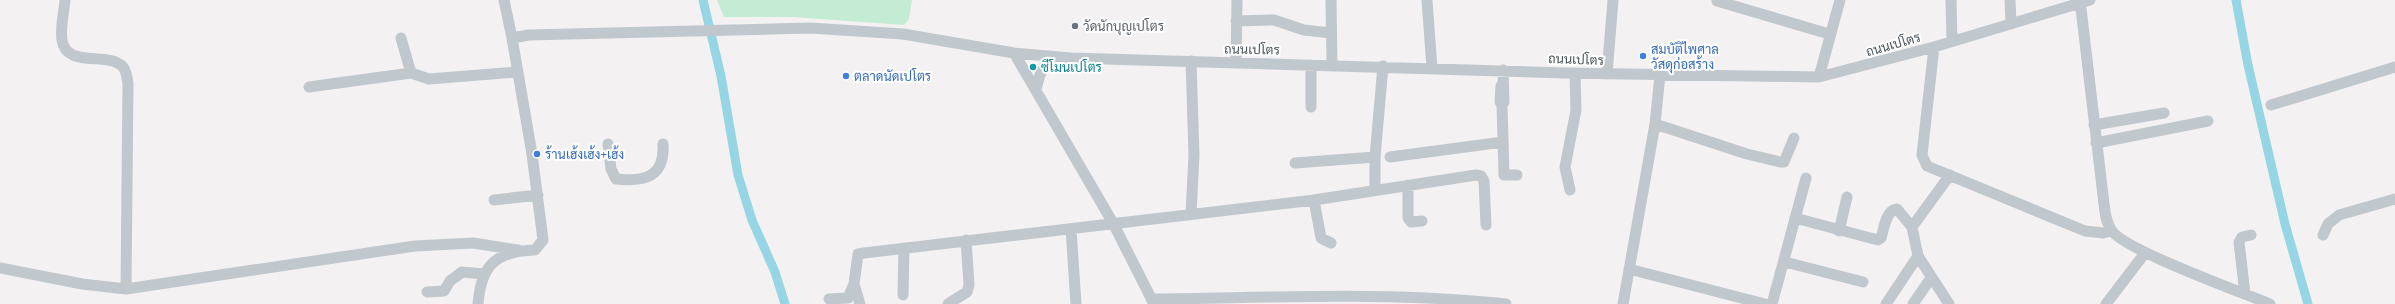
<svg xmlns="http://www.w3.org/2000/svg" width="2395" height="304" viewBox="0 0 2395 304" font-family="Barlow,Sarabun,sans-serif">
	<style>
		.green { fill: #c4ebd3 }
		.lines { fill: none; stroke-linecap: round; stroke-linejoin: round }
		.canal { stroke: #96d5e4; stroke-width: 9 }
		.minor { stroke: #c0c8ce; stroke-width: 11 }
		.worship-dot { fill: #6b7280; stroke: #fff; stroke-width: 1.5 }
		.shop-dot { fill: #3f7fe0; stroke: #fff; stroke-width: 1.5 }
		.culture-dot { fill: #0f9aa8; stroke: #fff; stroke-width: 1.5 }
		.labels { text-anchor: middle; stroke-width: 4; stroke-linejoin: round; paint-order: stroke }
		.worship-label { font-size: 13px; fill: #5b616d; stroke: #fff; text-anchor: start }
		.street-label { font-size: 13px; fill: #4a545c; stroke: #fff }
		.shop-label { font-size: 13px; fill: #366cbe; stroke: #fff; text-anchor: start }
		.culture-label { font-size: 13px; fill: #0d838f; stroke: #fff; text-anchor: start }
	</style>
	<rect width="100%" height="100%" fill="#f3f1f1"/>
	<!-- green -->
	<path class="green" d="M717 0H912L909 19 904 25 793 17H724Z"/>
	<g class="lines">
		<!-- canal -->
		<path class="canal" d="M703 0 721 76 738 175 752 220 775 272 785 304
			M2236 0 2248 65 2285 224 2308 304"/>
		<!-- minor -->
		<path class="minor" d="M65 0C64 12 60 28 62 40 66 69 109 51 123 67 127 72 127 78 128 84L126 289
			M504 0 512 38
			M1331 0 1332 65
			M1427 0 1432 68
			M1951 0 1952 41
			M2010 0 2011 24
			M2080 0 2104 204C2105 213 2106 223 2112 231 2125 250 2241 292 2270 304
			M1717 1 1829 34
			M1236 21 1274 20 1304 30 1331 33
			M401 38 411 73 429 79 517 72
			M1934 47 1922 155 1927 166 2085 231 2103 233 2112 231
			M1014 53 1113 223 1154 304
			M1236 63 1237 0
			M1607 74 1613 0
			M1819 77 1840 0
			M1503 84 1501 86 1500 102 1502 104 1504 102 1503 70
			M309 87 411 73
			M1036 89 1040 75 1050 56
			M1502 104 1504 175H1517
			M2271 105 2395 67
			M1311 107V65
			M1655 124 1747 154 1780 162H1784L1794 138
			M2094 125 2164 113
			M2096 143 2208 121
			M608 144 611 169 616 179C645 182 665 177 663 144
			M1390 157 1503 142
			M1295 163 1375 157
			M1408 185V218L1411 222 1422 221
			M1375 190V157L1383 66
			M1570 190 1565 167 1576 110 1575 73
			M494 200 538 195
			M1314 200 1321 238 1331 243
			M1191 214 1194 155 1191 61
			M1795 218 1878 240 1881 238C1884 228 1886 210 1897 209L1912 227
			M1071 229 1076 304
			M1839 231 1847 197
			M2323 235 2328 224 2339 215 2395 199
			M1785 262 1863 282
			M0 268 82 284 126 289 415 246 473 243 518 250
			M1629 269 1765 304
			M427 292 444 291 450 281 462 272 484 274
			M2245 294 2239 242 2242 237 2251 235
			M903 295 904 248
			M829 299 848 298 854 284
			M1151 299C1267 298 1391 291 1506 304
			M478 304C481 265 496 251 535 250L543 240 532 154 512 38 529 35 810 28 903 34 1014 53 1071 58 1564 73 1819 77 1934 47 2090 0
			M860 304 854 284 858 254 864 253 1314 200 1476 175 1481 176 1484 181 1486 225
			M948 304 967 292 969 285 966 240
			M1623 304 1655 124 1660 75
			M1772 304 1806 178
			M1886 304 1918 256
			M1913 304 1931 278
			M1949 304 1918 256 1912 227 1950 175
			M2106 304 2145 253"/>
	</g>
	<!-- markers -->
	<circle class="worship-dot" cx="1075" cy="26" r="4"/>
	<g class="shop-dot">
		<circle cx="1643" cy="56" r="4"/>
		<circle cx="846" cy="76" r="4"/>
		<circle cx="537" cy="154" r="4"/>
	</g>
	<circle class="culture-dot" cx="1033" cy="67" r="4"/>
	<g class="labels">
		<!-- worship labels -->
		<g class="worship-label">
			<text x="1083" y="31">วัดนักบุญเปโตร</text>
		</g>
		<!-- street labels -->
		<g class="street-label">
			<text transform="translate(1893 44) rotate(-16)" y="5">ถนนเปโตร</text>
			<text transform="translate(1252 49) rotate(1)" y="5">ถนนเปโตร</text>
			<text transform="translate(1576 59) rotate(2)" y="5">ถนนเปโตร</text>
		</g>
		<!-- shop labels -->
		<g class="shop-label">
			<text x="1651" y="54">สมบัติไพศาล<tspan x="1651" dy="15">วัสดุก่อสร้าง</tspan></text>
			<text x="854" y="81">ตลาดนัดเปโตร</text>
			<text x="545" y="159">ร้านเฮ้งเฮ้ง+เฮ้ง</text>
		</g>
		<!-- culture labels -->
		<g class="culture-label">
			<text x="1041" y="72">ซีโมนเปโตร</text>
		</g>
	</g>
</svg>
